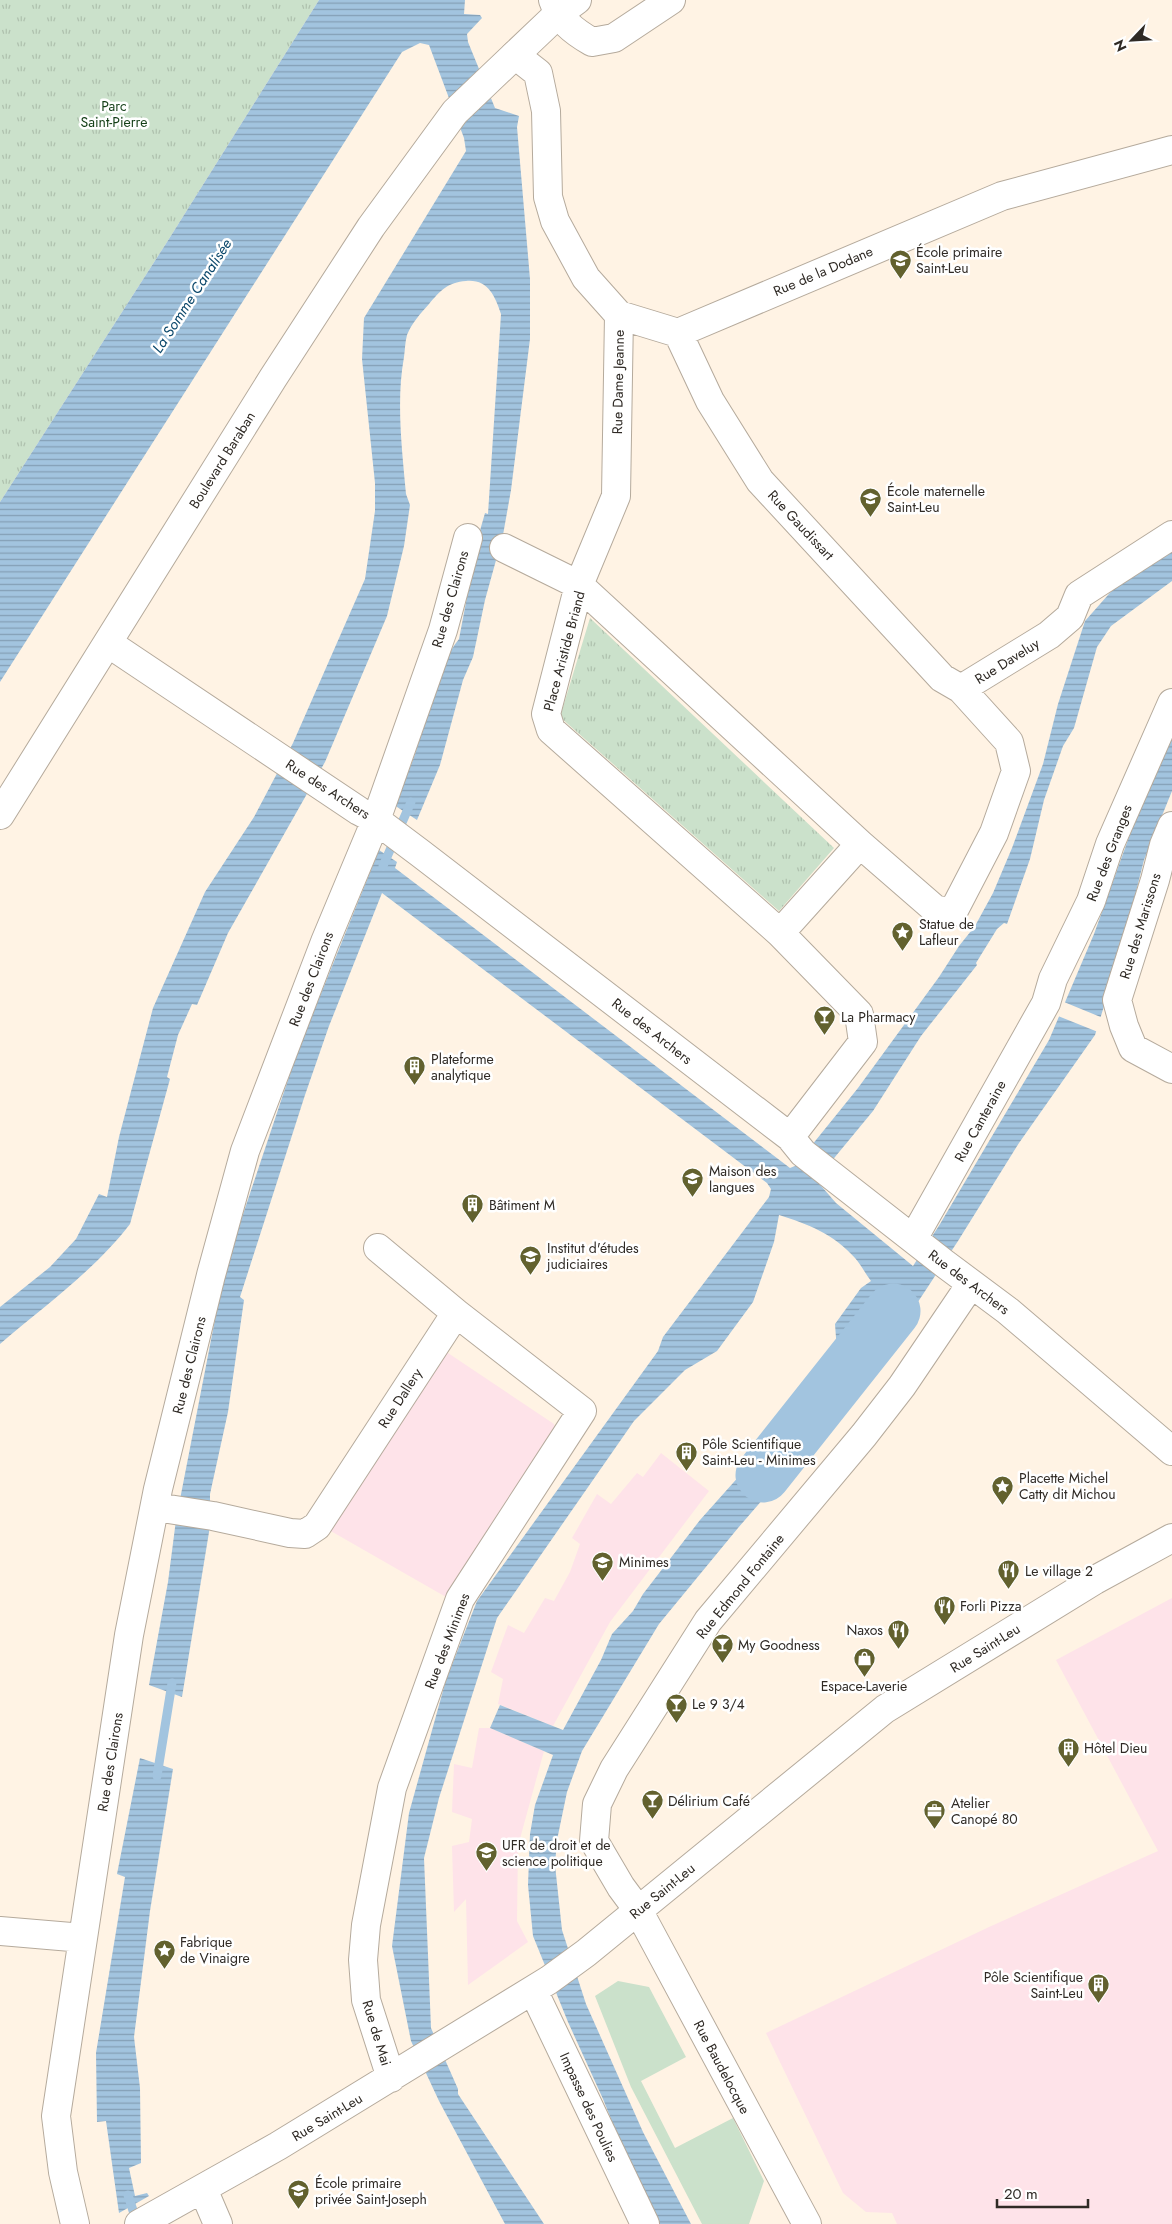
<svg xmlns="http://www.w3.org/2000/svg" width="1172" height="2224" viewBox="0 0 1172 2224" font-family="Jost,sans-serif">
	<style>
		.education { fill: #fee3e9 }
		.grass { fill: #cbe1cb }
		.park { fill: url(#park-tufts) }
		.water { fill: url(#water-rules) }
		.pier { fill: #fff3e4 }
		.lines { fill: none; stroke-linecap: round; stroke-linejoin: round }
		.stream { stroke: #a2c4df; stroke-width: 9 }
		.river { stroke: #a2c4df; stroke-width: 55 }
		.minor-casing { stroke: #b5aa9c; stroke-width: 30 }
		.tertiary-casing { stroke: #b5aa9c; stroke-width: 30 }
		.minor { stroke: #fff; stroke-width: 28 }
		.tertiary { stroke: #fff; stroke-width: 28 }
		.labels { text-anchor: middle; stroke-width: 5; stroke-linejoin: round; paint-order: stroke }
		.park-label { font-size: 14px; fill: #133e16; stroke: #fff }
		.poi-label { font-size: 14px; fill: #2f2a25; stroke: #fff; text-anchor: start }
		.street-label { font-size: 14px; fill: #2f2a25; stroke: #fff }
		.water-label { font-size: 15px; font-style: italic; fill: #0d496c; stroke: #fff }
	</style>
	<defs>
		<pattern id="park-tufts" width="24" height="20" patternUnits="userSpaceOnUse" patternTransform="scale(1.25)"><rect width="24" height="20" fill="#cbe1cb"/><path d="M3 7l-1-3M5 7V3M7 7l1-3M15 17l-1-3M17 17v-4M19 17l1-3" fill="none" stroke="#afc1ae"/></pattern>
		<pattern id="water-rules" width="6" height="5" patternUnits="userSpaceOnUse" patternTransform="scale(1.25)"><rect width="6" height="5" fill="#a2c4df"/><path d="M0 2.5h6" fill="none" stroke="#849fb5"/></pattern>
	</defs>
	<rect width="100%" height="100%" fill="#fff3e4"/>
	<!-- education -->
	<path class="education" d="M445 1351 554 1424 555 1429 446 1597 329 1530Z
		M661 1453 709 1491 610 1622 553 1726 498 1704 503 1679 491 1672 508 1625 524 1633 545 1598 554 1601 570 1572 580 1544 572 1538 597 1494 611 1504 637 1473 643 1477Z
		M1172 1598V2224H897L892 2213 866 2212 843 2193 766 2033 989 1927 1158 1851 1056 1660Z
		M479 1728H490L544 1751 518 1846 517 1921 528 1942 468 1985 466 1899 454 1912 452 1846 469 1842 472 1819 452 1812 454 1764 472 1768Z"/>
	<!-- grass -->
	<path class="grass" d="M618 1981 649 1987 686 2057 641 2081 675 2148 733 2118 764 2181 749 2224H702L631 2087 595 1996Z"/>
	<!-- park -->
	<path class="park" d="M0 0H319L167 242 0 502Z
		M590 618 834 848 779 911 560 717Z"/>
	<!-- water -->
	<path class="water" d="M319 0H465L464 14 480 15 482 18 467 34 468 42 495 108 519 116 517 127 530 279V339L511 490 503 535 485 600 473 657 463 680 440 765 417 820 394 805C401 787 410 770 416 751 427 717 436 667 459 639L479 534 485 513 488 514 501 314C495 296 488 279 466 281 448 282 440 291 429 304 421 313 411 324 407 335 405 342 405 350 404 357 396 401 402 449 406 494L410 505 404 546 387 616 325 762 228 933 197 1005 192 1004 178 1035 167 1077 170 1079 130 1224C96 1269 43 1307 0 1344V1307L50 1267 76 1239 99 1194 107 1197 119 1137 153 1008 205 892 254 817 293 743 365 579 375 511V483L362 359 364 318 466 151 464 138 429 45 420 43 402 52 0 682V502L167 242Z
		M1172 548V581L1111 626 1097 647 1074 728 1063 746 1044 800 1030 859 1007 924 1004 923 997 929 976 963 977 965 921 1036 873 1111 816 1180 836 1203 913 1266 940 1224 1049 1040 1094 934 1142 801 1172 729V791L1144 860 1120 955 1095 1035 1019 1143 958 1241 864 1384 838 1365 835 1324 861 1288 871 1281C865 1273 861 1265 855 1258 834 1234 808 1224 779 1215L774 1242 753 1302 717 1351 685 1370 634 1421 497 1618 439 1798 424 1858 431 2028 458 2089V2094L544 2224H505L439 2101 411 2041 392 1946 409 1813 446 1680 477 1601 658 1351 663 1337 769 1197 771 1189 767 1183 382 893 329 1026 305 1095 240 1297 244 1300 228 1412 210 1494V1526L182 1697 149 1685 168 1582 176 1520 225 1268 297 1053 379 850 397 862 395 868 790 1168 795 1166 858 1088 939 977 959 946 975 926 993 893 1012 848 1043 764 1058 704 1085 621 1123 578Z
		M800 1408 825 1428 738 1528 659 1624 582 1751 567 1792 557 1840 555 1865 562 1930 586 2004 643 2132 691 2224H653L603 2099 568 2022 533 1936 528 1885 530 1834 535 1805 553 1755 490 1728 500 1705 563 1730 601 1660 612 1634 633 1611 643 1594 700 1520Z
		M140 1758 173 1769 150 1911 134 2037 140 2088 141 2163 129 2168 135 2196 147 2193 149 2196 119 2213 106 2121 97 2122 96 2053 125 1877 117 1874Z"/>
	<!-- pier -->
	<path class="pier" d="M1064 1002 1103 1018 1098 1032 1058 1016Z"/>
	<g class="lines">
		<!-- stream -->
		<path class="stream" d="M383 866 411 802
			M157 1776 172 1683
			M128 2195 137 2223"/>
		<!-- river -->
		<path class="river" d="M763 1475 893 1311"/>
		<defs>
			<path id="minor" d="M553 0C560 21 573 31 592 42L614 38 671 0
				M515 55 538 73 546 111 548 197 555 221 586 278 619 315 616 496 579 585 546 714 551 730 780 933 859 1014 863 1042 790 1137
				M619 315 678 333 1002 196 1172 150
				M678 333 710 401 760 481 942 678 961 689
				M504 548 579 585 860 844
				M108 643 359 811 376 820 420 853 790 1137 803 1153 945 1264 1008 1311 1172 1451
				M1172 826 1164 845 1155 880 1117 1000 1124 1026 1133 1048 1172 1069
				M780 933 860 844 936 910 953 912 994 833 1016 771 1009 742 961 689 1049 635 1070 617 1079 595 1172 535
				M913 1239 1046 1003 1053 979 1091 901 1110 844 1172 703
				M378 1248 456 1313
				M156 1507 213 1516 290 1533 305 1534 317 1526 456 1313 582 1411 460 1599 392 1788 366 1925 363 1960 366 2000 391 2078
				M0 1931 83 1938
				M533 1990 645 2224
				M203 2189 218 2224
				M75 2224 63 2172 56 2116 129 1635 158 1489 211 1275 245 1151 325 942 376 820 443 630 468 538
				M139 2224 278 2146 549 1980 586 1953 885 1709 1095 1580 1172 1538
				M807 2224 638 1910 621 1887 594 1841 597 1804 614 1769 708 1621 864 1435 902 1386 971 1284"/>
			<path id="tertiary" d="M0 815 273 378 371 227 455 112 558 14 577 0"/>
		</defs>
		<!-- minor casing -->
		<use href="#minor" class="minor-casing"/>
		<!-- tertiary casing -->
		<use href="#tertiary" class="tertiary-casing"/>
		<!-- minor -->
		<use href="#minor" class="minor"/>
		<!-- tertiary -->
		<use href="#tertiary" class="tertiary"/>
	</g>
	<!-- icons -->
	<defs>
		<symbol id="school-pin" viewBox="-11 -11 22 30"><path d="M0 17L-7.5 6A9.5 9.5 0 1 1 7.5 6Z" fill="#62612e" stroke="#fff"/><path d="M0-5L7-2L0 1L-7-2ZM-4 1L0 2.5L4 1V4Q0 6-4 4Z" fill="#fff"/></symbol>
		<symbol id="sight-pin" viewBox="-11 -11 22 30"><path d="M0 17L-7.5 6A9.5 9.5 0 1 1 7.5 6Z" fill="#62612e" stroke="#fff"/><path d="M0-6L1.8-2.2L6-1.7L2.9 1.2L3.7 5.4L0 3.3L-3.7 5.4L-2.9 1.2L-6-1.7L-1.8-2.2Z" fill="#fff"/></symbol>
		<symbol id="bar-pin" viewBox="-11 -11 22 30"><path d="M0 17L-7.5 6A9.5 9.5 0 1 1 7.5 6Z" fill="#62612e" stroke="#fff"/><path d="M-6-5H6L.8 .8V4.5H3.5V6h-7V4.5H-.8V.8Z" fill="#fff"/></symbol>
		<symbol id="building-pin" viewBox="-11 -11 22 30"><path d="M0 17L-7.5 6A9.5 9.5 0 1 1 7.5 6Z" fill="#62612e" stroke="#fff"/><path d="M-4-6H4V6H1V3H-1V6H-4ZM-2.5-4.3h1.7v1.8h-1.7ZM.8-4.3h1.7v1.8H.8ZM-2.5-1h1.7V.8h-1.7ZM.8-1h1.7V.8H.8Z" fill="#fff"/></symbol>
		<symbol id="university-pin" viewBox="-11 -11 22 30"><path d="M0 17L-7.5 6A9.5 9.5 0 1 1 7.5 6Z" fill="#62612e" stroke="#fff"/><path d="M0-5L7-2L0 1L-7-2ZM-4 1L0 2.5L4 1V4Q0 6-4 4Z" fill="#fff"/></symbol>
		<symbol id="restaurant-pin" viewBox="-11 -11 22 30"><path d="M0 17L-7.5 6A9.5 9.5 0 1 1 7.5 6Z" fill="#62612e" stroke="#fff"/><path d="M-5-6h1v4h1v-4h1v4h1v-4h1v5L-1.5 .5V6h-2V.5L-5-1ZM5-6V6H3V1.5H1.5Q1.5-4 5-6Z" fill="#fff"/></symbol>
		<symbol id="shop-pin" viewBox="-11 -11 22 30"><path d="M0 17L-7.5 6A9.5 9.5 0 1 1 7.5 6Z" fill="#62612e" stroke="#fff"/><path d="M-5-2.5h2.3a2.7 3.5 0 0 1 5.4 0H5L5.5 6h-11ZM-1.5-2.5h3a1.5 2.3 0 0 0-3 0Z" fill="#fff"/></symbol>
		<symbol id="office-pin" viewBox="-11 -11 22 30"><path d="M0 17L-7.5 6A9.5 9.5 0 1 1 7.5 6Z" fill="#62612e" stroke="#fff"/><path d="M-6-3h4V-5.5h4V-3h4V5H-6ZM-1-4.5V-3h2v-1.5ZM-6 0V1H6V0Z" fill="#fff"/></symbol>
	</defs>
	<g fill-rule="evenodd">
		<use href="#school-pin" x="888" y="248" width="25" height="34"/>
		<use href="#school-pin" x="858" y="486" width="25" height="34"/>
		<use href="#sight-pin" x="890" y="920" width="25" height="34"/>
		<use href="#bar-pin" x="812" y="1004" width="25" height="34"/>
		<use href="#building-pin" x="402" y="1054" width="25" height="34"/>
		<use href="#university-pin" x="680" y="1166" width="25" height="34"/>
		<use href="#building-pin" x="460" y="1192" width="25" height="34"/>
		<use href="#university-pin" x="518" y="1244" width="25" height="34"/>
		<use href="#building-pin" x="674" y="1440" width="25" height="34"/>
		<use href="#sight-pin" x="990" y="1474" width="25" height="34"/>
		<use href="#university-pin" x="590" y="1550" width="25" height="34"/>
		<use href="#restaurant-pin" x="996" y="1558" width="25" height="34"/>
		<use href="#restaurant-pin" x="932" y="1594" width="25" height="34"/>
		<use href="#restaurant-pin" x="886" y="1618" width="25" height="34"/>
		<use href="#bar-pin" x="710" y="1632" width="25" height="34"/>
		<use href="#shop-pin" x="852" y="1646" width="25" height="34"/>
		<use href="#bar-pin" x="664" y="1692" width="25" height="34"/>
		<use href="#building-pin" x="1056" y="1736" width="25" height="34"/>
		<use href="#bar-pin" x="640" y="1788" width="25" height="34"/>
		<use href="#office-pin" x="922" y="1798" width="25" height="34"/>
		<use href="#university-pin" x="474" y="1840" width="25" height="34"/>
		<use href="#sight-pin" x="152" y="1938" width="25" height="34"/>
		<use href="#building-pin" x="1086" y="1972" width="25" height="34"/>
		<use href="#school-pin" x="286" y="2178" width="25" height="34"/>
	</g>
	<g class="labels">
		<!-- park labels -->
		<g class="park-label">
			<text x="114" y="111">Parc<tspan x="114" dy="16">Saint-Pierre</tspan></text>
		</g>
		<!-- poi labels -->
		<g class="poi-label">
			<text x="916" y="257">École primaire<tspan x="916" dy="16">Saint-Leu</tspan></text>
			<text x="887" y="496">École maternelle<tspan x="887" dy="16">Saint-Leu</tspan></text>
			<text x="919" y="929">Statue de<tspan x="919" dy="16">Lafleur</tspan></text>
			<text x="841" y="1022">La Pharmacy</text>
			<text x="431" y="1064">Plateforme<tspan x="431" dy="16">analytique</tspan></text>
			<text x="709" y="1176">Maison des<tspan x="709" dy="16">langues</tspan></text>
			<text x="489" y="1210">Bâtiment M</text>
			<text x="547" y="1253">Institut d'études<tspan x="547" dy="16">judiciaires</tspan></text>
			<text x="702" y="1449">Pôle Scientifique<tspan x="702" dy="16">Saint-Leu - Minimes</tspan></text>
			<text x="1019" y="1483">Placette Michel<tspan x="1019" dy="16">Catty dit Michou</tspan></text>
			<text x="619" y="1567">Minimes</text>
			<text x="1025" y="1576">Le village 2</text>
			<text x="960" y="1611">Forli Pizza</text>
			<text x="883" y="1635" text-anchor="end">Naxos</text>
			<text x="738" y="1650">My Goodness</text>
			<text x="864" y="1691" text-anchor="middle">Espace-Laverie</text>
			<text x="692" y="1709">Le 9 3/4</text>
			<text x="1084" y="1753">Hôtel Dieu</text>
			<text x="668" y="1806">Délirium Café</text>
			<text x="951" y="1808">Atelier<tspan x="951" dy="16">Canopé 80</tspan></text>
			<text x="502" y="1850">UFR de droit et de<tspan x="502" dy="16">science politique</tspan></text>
			<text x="180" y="1947">Fabrique<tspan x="180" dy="16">de Vinaigre</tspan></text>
			<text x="1083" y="1982" text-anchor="end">Pôle Scientifique<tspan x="1083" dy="16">Saint-Leu</tspan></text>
			<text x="315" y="2188">École primaire<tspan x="315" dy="16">privée Saint-Joseph</tspan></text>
		</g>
		<!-- street labels -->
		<g class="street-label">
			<text transform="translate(823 271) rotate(-23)" y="5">Rue de la Dodane</text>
			<text transform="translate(618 382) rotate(-89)" y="5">Rue Dame Jeanne</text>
			<text transform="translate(222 460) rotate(-58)" y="5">Boulevard Baraban</text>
			<text transform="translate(801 525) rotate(47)" y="5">Rue Gaudissart</text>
			<text transform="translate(450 599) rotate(-74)" y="5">Rue des Clairons</text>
			<text transform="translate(564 651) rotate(-75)" y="5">Place Aristide Briand</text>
			<text transform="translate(1007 661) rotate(-32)" y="5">Rue Daveluy</text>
			<text transform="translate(328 789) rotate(33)" y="5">Rue des Archers</text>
			<text transform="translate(1109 853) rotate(-69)" y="5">Rue des Granges</text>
			<text transform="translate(1140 926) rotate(-73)" y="5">Rue des Marissons</text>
			<text transform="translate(311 979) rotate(-69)" y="5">Rue des Clairons</text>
			<text transform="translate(652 1031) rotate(38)" y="5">Rue des Archers</text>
			<text transform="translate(980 1121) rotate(-61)" y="5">Rue Canteraine</text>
			<text transform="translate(969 1282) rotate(37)" y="5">Rue des Archers</text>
			<text transform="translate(189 1365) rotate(-76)" y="5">Rue des Clairons</text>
			<text transform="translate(400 1398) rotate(-57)" y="5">Rue Dallery</text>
			<text transform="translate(740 1586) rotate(-51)" y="5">Rue Edmond Fontaine</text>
			<text transform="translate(447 1641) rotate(-69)" y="5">Rue des Minimes</text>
			<text transform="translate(985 1648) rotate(-32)" y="5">Rue Saint-Leu</text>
			<text transform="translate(110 1762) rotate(-81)" y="5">Rue des Clairons</text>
			<text transform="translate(662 1891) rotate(-39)" y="5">Rue Saint-Leu</text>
			<text transform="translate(377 2033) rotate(73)" y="5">Rue de Mai</text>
			<text transform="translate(722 2067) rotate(62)" y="5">Rue Baudelocque</text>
			<text transform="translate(589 2107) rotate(65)" y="5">Impasse des Poulies</text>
			<text transform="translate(327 2117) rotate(-31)" y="5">Rue Saint-Leu</text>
		</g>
		<!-- water labels -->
		<g class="water-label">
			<text transform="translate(192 296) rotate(-57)" y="5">La Somme Canalisée</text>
		</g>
	</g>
	<!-- north arrow -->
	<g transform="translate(1132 40) rotate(245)" stroke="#ffffff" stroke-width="4" paint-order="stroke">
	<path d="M0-4L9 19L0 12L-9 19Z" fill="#2f2a25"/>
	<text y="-8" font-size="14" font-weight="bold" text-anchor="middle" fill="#2f2a25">N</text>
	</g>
	<!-- scale -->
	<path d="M997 2199v8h91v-8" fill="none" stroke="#2f2a25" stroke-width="2.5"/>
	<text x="1004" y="2199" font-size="15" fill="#2f2a25" stroke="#ffffff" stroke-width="4" paint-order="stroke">20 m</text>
</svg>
